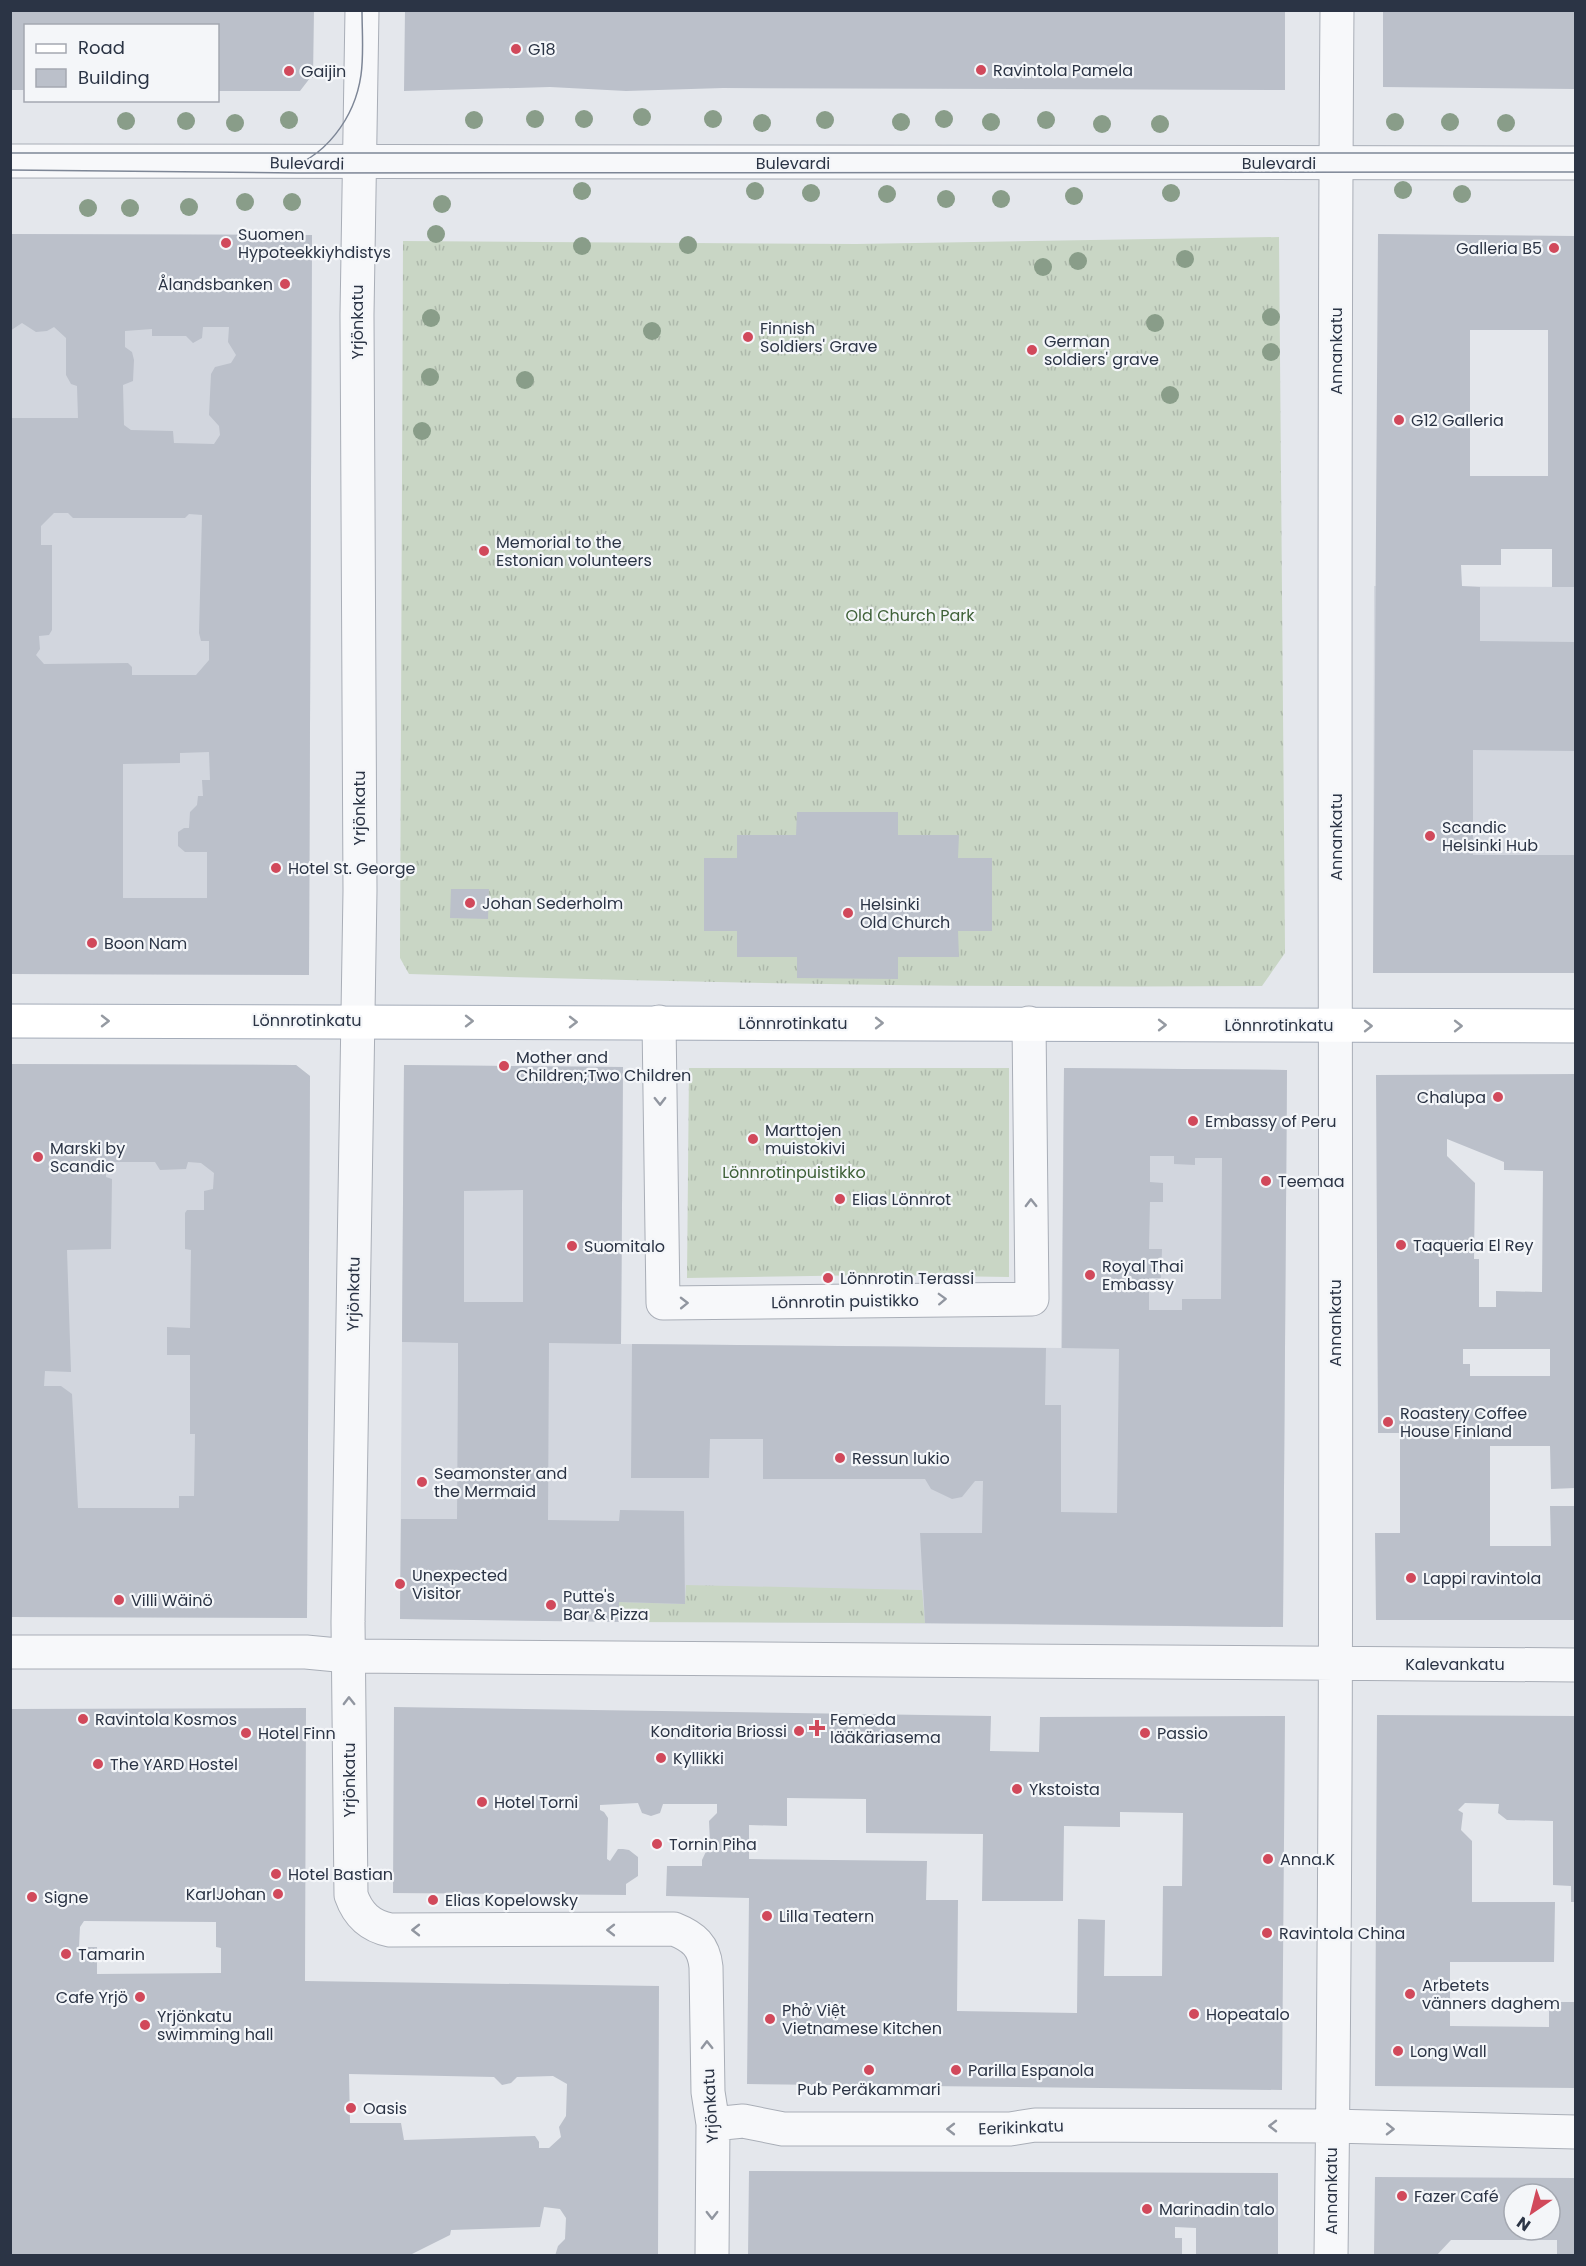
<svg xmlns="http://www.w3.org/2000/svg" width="1586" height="2266" viewBox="0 0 1586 2266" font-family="Poppins,sans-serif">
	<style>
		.built { fill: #d2d6de }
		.grass { fill: url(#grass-tufts) }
		.building { fill: #bbc0ca; fill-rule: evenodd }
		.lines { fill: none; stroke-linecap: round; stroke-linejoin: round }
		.pedestrian-casing { stroke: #a9aeb7; stroke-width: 35 }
		.minor-casing { stroke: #a9aeb7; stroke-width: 35 }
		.tertiary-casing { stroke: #a9aeb7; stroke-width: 35 }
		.primary-casing { stroke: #a3abb8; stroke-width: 35 }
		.pedestrian { stroke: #f7f8fa; stroke-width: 33 }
		.minor { stroke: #f7f8fa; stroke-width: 33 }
		.tertiary { stroke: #f7f8fa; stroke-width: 33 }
		.primary { stroke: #fff; stroke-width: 33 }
		.tram { stroke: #7d8696; stroke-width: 1.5 }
		.tree { fill: #899d89 }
		.oneway { stroke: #959aa2 }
		.oneway2 { stroke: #9196a0 }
		.poi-dot { fill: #d1495b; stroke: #f4f6f9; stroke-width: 2 }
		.labels { text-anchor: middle; stroke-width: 4.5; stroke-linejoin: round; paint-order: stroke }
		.poi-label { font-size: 16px; fill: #2b3445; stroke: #f4f6f9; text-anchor: start }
		.street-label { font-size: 16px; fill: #2b3445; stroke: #f4f6f9 }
		.park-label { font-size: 16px; fill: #3f6138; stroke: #f4f6f9 }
	</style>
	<defs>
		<pattern id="grass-tufts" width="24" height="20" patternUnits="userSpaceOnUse" patternTransform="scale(1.5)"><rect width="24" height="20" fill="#c9d6c5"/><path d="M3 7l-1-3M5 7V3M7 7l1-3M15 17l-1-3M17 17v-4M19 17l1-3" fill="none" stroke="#adb8ab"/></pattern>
	</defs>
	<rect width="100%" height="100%" fill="#e4e7ec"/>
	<!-- built -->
	<path class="built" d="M10 234 312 235 309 975 11 974Z
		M1374 586 1575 587V973H1373Z
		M11 1064 296 1065 310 1076 307 1618 11 1617Z
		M404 1065 623 1067 621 1344 1061 1348 1064 1068 1287 1070 1283 1627 400 1619Z"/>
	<!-- grass -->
	<path class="grass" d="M1279 237 1285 948V953L1262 986C977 988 694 983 409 974L400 958 403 241 856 244Z
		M689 1068H1009V1277L877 1275 687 1278Z
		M686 1585 922 1590 925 1623 619 1622V1602L685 1604Z"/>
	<!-- building -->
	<path class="building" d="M10 10H314L313 78H310L300 91H218V26H26V90H10Z
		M405 10H1285V90L723 88 626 91 550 87 404 91Z
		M1383 10H1575V89L1383 87Z
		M10 234 312 235 309 975 10 974V418H78L77 386 71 384 66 375V338L54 327 47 331 36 332 22 323 10 331ZM203 327H229L228 342 236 355 231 363 215 367 211 374 209 415 219 426 220 435 214 444 174 443 173 431 131 430 124 425 123 385 133 381 134 360 132 352 125 347V331L152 329V336H186L193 343 202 338ZM54 513H68L73 518H185L189 514 202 515 199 633 201 641H209V660L196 675H132V667L128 663 44 664 36 655 40 649 39 636 49 635 52 630V545H41V526ZM209 752 210 780H202L203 796H198L197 805 190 812 189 828H184L178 832V846L185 852H207V898H123V764L180 763V753Z
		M1378 234 1575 236V587H1552V549H1501V565H1461L1462 586 1480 587V641L1575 642V751L1473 750V855H1575V973H1373ZM1470 330H1548V476H1470Z
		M797 812H898V835H959L958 858H992V931H958L959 957H898V979L797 978V957H737V931H704V858H737V835H796Z
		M451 889H489L488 919 450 918Z
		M10 1064 296 1065 310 1076 307 1618 10 1617ZM106 1162H155L160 1170 186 1169 188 1162 201 1163 214 1173 213 1189 204 1191V1210H187L185 1213V1249L191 1250 190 1328 167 1327V1355H190V1434H195L194 1496H179V1508H78L72 1394 61 1386H44L45 1371 71 1372 67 1250 111 1249 112 1179 106 1177Z
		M404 1065 623 1067 621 1344 549 1343 548 1520 619 1521 620 1510 684 1511 685 1604 619 1602V1622L400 1619 401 1519H457L458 1372V1343L402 1342ZM523 1190V1302H464V1191Z
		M1064 1068 1287 1070 1283 1627 925 1623 920 1533H982L983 1481H975L962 1497 952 1499 931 1489 925 1479H763V1439H710L709 1478H631L632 1344 1046 1348 1045 1405H1061V1512L1117 1513 1119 1349 1062 1348ZM1150 1156H1174V1164L1195 1165V1158H1222L1221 1299H1182V1310H1149V1278H1161L1162 1249H1149L1150 1202H1163V1183L1150 1182Z
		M1575 1074V1488L1551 1489 1550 1446H1490V1546H1551L1550 1506H1574L1575 1620H1376L1375 1533H1400V1433H1378L1376 1075ZM1447 1139 1504 1162V1170L1543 1171 1542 1292 1496 1291V1307H1479V1259H1474L1475 1183 1447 1156ZM1463 1349H1550V1376H1470V1364H1463Z
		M394 1707 991 1716 990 1751 1039 1752 1040 1717 1285 1716 1282 2090 747 2084 749 1898 666 1896 667 1866H702V1860L710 1843 709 1821 717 1813V1804H663L660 1813 651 1816 642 1813 638 1803 600 1805V1810L604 1812 608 1818 607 1859 610 1861 618 1849H623L629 1850 638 1857V1876L626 1884V1895L393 1893ZM787 1798 866 1799V1833L983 1834 982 1901H1063L1064 1826 1120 1827V1812L1183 1813 1182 1886H1163L1162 1976H1104L1105 1920 1078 1919 1077 2013 957 2011 958 1900H926L927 1861 749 1859V1825L787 1826Z
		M306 1708 305 1981 659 1986 658 2256H555L558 2246 565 2239 566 2218 560 2209 544 2207 540 2227 451 2230 450 2235 408 2256H10V1709ZM84 1921 216 1922V1947L221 1948V1973L97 1974V1947H79L80 1927ZM349 2074 494 2077 502 2085 511 2083 517 2077 553 2076 567 2084 566 2116 559 2127 561 2137 549 2148H539V2142L535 2136 404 2140 401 2123H350Z
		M1377 1715 1575 1716V1902H1571V1886L1553 1885V1821L1507 1820 1498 1813 1499 1804 1465 1803 1458 1810 1463 1813 1461 1830 1472 1841V1902H1555L1554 1962H1450V2026L1549 2027V2002H1575V2088L1375 2086Z
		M749 2171 1278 2173V2256H1196V2228L1175 2227V2238H1182V2255L748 2256Z
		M1375 2177 1575 2178V2256H1557V2240H1451L1436 2256H1374ZM1514 2194H1550V2230H1514Z"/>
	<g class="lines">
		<defs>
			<path id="pedestrian" d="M10 1652H306L348 1656"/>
			<path id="minor" d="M362 10 357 315 360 891 348 1622 351 1895C358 1915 370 1926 390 1930L674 1929C694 1937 704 1946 706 1967L708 2092 713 2124 712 2256
				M659 1022 663 1303 1032 1299 1029 1023
				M348 1656 1576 1665
				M713 2124 743 2121 783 2129H1010L1035 2125 1331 2126 1576 2132
				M1331 2256C1341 1507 1331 759 1337 10"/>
			<path id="tertiary" d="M10 161 1576 163"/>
			<path id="primary" d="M10 1021 1576 1026"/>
		</defs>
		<!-- pedestrian casing -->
		<use href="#pedestrian" class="pedestrian-casing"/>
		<!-- minor casing -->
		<use href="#minor" class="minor-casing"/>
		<!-- tertiary casing -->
		<use href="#tertiary" class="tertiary-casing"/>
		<!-- primary casing -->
		<use href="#primary" class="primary-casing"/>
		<!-- pedestrian -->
		<use href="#pedestrian" class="pedestrian"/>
		<!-- minor -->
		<use href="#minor" class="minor"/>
		<!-- tertiary -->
		<use href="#tertiary" class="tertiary"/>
		<!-- primary -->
		<use href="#primary" class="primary"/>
		<!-- tram -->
		<path class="tram" d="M10 153H1576
			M282 169C325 160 355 117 361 75 364 54 362 32 362 10
			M10 170 297 173 1576 172"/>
	</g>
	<!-- trees -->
	<g class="tree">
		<circle cx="642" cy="117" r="9"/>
		<circle cx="535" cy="119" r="9"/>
		<circle cx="584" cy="119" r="9"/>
		<circle cx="713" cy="119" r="9"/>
		<circle cx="944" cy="119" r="9"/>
		<circle cx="289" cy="120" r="9"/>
		<circle cx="474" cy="120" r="9"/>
		<circle cx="825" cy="120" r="9"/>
		<circle cx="1046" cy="120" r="9"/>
		<circle cx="126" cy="121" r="9"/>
		<circle cx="186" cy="121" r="9"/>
		<circle cx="901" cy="122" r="9"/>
		<circle cx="991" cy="122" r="9"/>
		<circle cx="1395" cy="122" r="9"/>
		<circle cx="1450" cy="122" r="9"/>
		<circle cx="235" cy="123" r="9"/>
		<circle cx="762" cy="123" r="9"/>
		<circle cx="1506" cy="123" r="9"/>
		<circle cx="1102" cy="124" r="9"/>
		<circle cx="1160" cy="124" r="9"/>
		<circle cx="1403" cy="190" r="9"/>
		<circle cx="582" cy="191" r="9"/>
		<circle cx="755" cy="191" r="9"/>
		<circle cx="811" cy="193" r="9"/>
		<circle cx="1171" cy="193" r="9"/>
		<circle cx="887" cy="194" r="9"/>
		<circle cx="1462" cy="194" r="9"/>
		<circle cx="1074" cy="196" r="9"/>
		<circle cx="946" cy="199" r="9"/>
		<circle cx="1001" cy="199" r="9"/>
		<circle cx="245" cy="202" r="9"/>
		<circle cx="292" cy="202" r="9"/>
		<circle cx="442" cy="204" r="9"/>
		<circle cx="189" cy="207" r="9"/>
		<circle cx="88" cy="208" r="9"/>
		<circle cx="130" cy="208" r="9"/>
		<circle cx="436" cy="234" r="9"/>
		<circle cx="688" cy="245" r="9"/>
		<circle cx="582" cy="246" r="9"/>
		<circle cx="1185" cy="259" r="9"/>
		<circle cx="1078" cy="261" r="9"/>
		<circle cx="1043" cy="267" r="9"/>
		<circle cx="1271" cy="317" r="9"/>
		<circle cx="431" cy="318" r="9"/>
		<circle cx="1155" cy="323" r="9"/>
		<circle cx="652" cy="331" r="9"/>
		<circle cx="1271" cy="352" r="9"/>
		<circle cx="430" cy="377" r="9"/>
		<circle cx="525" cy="380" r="9"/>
		<circle cx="1170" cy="395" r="9"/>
		<circle cx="422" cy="431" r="9"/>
	</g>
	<!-- one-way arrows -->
	<defs><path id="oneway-chevron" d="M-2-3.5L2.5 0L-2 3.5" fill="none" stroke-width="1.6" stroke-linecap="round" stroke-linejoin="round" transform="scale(1.5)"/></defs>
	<g class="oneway">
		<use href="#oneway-chevron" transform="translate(105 1021)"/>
		<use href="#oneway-chevron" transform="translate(469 1021)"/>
		<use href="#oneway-chevron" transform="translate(573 1022)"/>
		<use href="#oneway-chevron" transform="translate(879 1023)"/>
		<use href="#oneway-chevron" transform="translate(1162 1025)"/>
		<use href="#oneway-chevron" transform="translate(1368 1026)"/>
		<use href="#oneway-chevron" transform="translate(1458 1026)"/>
	</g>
	<g class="oneway2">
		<use href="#oneway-chevron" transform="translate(660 1101) rotate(89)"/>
		<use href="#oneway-chevron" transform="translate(1031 1203) rotate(-91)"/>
		<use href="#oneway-chevron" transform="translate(942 1299) rotate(-2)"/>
		<use href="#oneway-chevron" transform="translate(684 1303) rotate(-1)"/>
		<use href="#oneway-chevron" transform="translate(349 1701) rotate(-91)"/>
		<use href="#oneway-chevron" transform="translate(416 1930) rotate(180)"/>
		<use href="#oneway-chevron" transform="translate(611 1930) rotate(180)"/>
		<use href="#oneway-chevron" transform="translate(707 2045) rotate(-91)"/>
		<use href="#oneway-chevron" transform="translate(1273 2126) rotate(-180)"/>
		<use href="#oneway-chevron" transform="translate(951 2129) rotate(-180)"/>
		<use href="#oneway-chevron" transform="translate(1390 2129) rotate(1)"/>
		<use href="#oneway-chevron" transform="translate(712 2215) rotate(90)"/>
	</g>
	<!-- markers -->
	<g class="poi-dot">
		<circle cx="516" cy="49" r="6"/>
		<circle cx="981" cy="70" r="6"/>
		<circle cx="289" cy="71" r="6"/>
		<circle cx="226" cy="243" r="6"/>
		<circle cx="1554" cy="248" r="6"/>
		<circle cx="285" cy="284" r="6"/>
		<circle cx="748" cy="337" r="6"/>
		<circle cx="1032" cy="350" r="6"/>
		<circle cx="1399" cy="420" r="6"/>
		<circle cx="484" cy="551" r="6"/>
		<circle cx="1430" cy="836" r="6"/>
		<circle cx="276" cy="868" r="6"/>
		<circle cx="470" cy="903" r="6"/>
		<circle cx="848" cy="913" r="6"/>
		<circle cx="92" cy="943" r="6"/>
		<circle cx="504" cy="1066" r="6"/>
		<circle cx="1498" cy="1097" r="6"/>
		<circle cx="1193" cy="1121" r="6"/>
		<circle cx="753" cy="1139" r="6"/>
		<circle cx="38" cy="1157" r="6"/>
		<circle cx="1266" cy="1181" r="6"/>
		<circle cx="840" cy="1199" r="6"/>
		<circle cx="1401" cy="1245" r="6"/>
		<circle cx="572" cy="1246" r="6"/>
		<circle cx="1090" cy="1275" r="6"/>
		<circle cx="828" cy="1278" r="6"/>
		<circle cx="1388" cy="1422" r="6"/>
		<circle cx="840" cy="1458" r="6"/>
		<circle cx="422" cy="1482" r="6"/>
		<circle cx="1411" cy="1578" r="6"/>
		<circle cx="400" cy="1584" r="6"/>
		<circle cx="119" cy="1600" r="6"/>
		<circle cx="551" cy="1605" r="6"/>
		<circle cx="83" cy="1719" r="6"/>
		<path d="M814 1719h6v6h6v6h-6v6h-6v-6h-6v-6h6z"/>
		<circle cx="799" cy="1731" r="6"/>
		<circle cx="246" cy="1733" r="6"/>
		<circle cx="1145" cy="1733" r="6"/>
		<circle cx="661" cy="1758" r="6"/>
		<circle cx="98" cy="1764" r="6"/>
		<circle cx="1017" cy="1789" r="6"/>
		<circle cx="482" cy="1802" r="6"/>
		<circle cx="657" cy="1844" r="6"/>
		<circle cx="1268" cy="1859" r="6"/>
		<circle cx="276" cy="1874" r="6"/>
		<circle cx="278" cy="1894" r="6"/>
		<circle cx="32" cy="1897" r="6"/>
		<circle cx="433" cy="1900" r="6"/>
		<circle cx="767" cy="1916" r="6"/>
		<circle cx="1267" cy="1933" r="6"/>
		<circle cx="66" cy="1954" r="6"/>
		<circle cx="1410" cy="1994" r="6"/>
		<circle cx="140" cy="1997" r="6"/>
		<circle cx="1194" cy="2014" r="6"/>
		<circle cx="770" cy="2019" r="6"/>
		<circle cx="145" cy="2025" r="6"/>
		<circle cx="1398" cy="2051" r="6"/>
		<circle cx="869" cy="2070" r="6"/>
		<circle cx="956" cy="2070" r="6"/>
		<circle cx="351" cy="2108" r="6"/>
		<circle cx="1402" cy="2196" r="6"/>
		<circle cx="1147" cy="2209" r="6"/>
	</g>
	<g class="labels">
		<!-- poi labels -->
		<g class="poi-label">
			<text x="528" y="55">G18</text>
			<text x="993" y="76">Ravintola Pamela</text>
			<text x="301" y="77">Gaijin</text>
			<text x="238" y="240">Suomen<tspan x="238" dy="18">Hypoteekkiyhdistys</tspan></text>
			<text x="1542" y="254" text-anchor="end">Galleria B5</text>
			<text x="273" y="290" text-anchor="end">Ålandsbanken</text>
			<text x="760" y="334">Finnish<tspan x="760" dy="18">Soldiers' Grave</tspan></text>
			<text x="1044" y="347">German<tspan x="1044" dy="18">soldiers' grave</tspan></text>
			<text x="1411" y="426">G12 Galleria</text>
			<text x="496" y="548">Memorial to the<tspan x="496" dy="18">Estonian volunteers</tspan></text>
			<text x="1442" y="833">Scandic<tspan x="1442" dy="18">Helsinki Hub</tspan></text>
			<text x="288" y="874">Hotel St. George</text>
			<text x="482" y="909">Johan Sederholm</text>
			<text x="860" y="910">Helsinki<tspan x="860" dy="18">Old Church</tspan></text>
			<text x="104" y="949">Boon Nam</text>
			<text x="516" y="1063">Mother and<tspan x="516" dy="18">Children;Two Children</tspan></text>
			<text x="1486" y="1103" text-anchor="end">Chalupa</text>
			<text x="1205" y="1127">Embassy of Peru</text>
			<text x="765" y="1136">Marttojen<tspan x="765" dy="18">muistokivi</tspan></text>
			<text x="50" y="1154">Marski by<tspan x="50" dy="18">Scandic</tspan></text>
			<text x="1278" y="1187">Teemaa</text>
			<text x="852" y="1205">Elias Lönnrot</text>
			<text x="1413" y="1251">Taqueria El Rey</text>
			<text x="584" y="1252">Suomitalo</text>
			<text x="1102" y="1272">Royal Thai<tspan x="1102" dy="18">Embassy</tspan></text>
			<text x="840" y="1284">Lönnrotin Terassi</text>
			<text x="1400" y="1419">Roastery Coffee<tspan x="1400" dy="18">House Finland</tspan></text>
			<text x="852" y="1464">Ressun lukio</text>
			<text x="434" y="1479">Seamonster and<tspan x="434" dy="18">the Mermaid</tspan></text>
			<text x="412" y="1581">Unexpected<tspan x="412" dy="18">Visitor</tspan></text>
			<text x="1423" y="1584">Lappi ravintola</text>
			<text x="563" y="1602">Putte's<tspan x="563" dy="18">Bar &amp; Pizza</tspan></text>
			<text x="131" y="1606">Villi Wäinö</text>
			<text x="95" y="1725">Ravintola Kosmos</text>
			<text x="830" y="1725">Femeda<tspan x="830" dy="18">lääkäriasema</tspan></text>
			<text x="787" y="1737" text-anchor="end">Konditoria Briossi</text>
			<text x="258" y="1739">Hotel Finn</text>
			<text x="1157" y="1739">Passio</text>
			<text x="673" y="1764">Kyllikki</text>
			<text x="110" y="1770">The YARD Hostel</text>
			<text x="1029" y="1795">Ykstoista</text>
			<text x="494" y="1808">Hotel Torni</text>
			<text x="669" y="1850">Tornin Piha</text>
			<text x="1280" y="1865">Anna.K</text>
			<text x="288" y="1880">Hotel Bastian</text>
			<text x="266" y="1900" text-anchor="end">KarlJohan</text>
			<text x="44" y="1903">Signe</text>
			<text x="445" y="1906">Elias Kopelowsky</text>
			<text x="779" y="1922">Lilla Teatern</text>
			<text x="1279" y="1939">Ravintola China</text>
			<text x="78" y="1960">Tamarin</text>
			<text x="1422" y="1991">Arbetets<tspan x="1422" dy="18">vänners daghem</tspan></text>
			<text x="128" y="2003" text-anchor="end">Cafe Yrjö</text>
			<text x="782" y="2016">Phở Việt<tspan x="782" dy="18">Vietnamese Kitchen</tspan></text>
			<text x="1206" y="2020">Hopeatalo</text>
			<text x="157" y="2022">Yrjönkatu<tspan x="157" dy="18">swimming hall</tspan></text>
			<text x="1410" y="2057">Long Wall</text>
			<text x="968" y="2076">Parilla Espanola</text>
			<text x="869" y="2095" text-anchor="middle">Pub Peräkammari</text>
			<text x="363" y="2114">Oasis</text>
			<text x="1414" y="2202">Fazer Café</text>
			<text x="1159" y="2215">Marinadin talo</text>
		</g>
		<!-- street labels -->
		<g class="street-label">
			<text transform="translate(307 163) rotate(1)" y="6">Bulevardi</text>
			<text x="793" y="169">Bulevardi</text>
			<text x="1279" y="169">Bulevardi</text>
			<text transform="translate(357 322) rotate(-90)" y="6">Yrjönkatu</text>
			<text transform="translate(1336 351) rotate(-90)" y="6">Annankatu</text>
			<text transform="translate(359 808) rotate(-90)" y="6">Yrjönkatu</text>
			<text transform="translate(1336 837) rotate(-90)" y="6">Annankatu</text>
			<text x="307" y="1026">Lönnrotinkatu</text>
			<text x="793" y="1029">Lönnrotinkatu</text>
			<text x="1279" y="1031">Lönnrotinkatu</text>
			<text transform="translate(353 1294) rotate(-89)" y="6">Yrjönkatu</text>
			<text transform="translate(845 1301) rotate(-1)" y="6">Lönnrotin puistikko</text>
			<text transform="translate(1335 1323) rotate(-90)" y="6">Annankatu</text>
			<text x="1455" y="1670">Kalevankatu</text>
			<text transform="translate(349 1780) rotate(-90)" y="6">Yrjönkatu</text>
			<text transform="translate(710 2106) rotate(-93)" y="6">Yrjönkatu</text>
			<text transform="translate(1021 2127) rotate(-2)" y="6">Eerikinkatu</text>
			<text transform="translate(1331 2191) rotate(-90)" y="6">Annankatu</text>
		</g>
		<!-- park labels -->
		<g class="park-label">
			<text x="910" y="621">Old Church Park</text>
			<text x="794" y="1178">Lönnrotinpuistikko</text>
		</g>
	</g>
	<!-- border -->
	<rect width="1586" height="2266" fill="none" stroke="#2b3445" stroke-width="24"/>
	<!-- legend -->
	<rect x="24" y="24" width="195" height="78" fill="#f4f6f9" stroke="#a4a8b1" stroke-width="1.5"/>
	<rect x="36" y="44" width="30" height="9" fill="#ffffff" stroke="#a4a8b1" stroke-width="1.5"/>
	<text x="78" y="54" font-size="18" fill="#2b3445">Road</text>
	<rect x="36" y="69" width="30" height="18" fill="#bbc0ca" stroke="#a4a8b1" stroke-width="1.5"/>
	<text x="78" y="84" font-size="18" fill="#2b3445">Building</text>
	<!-- north arrow -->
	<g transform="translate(1532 2212) rotate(215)"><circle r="28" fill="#f4f6f9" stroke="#a4a8b1" stroke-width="1.5"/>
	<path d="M0-4.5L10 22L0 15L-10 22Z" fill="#d1495b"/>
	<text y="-9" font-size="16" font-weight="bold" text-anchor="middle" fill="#2b3445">N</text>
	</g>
</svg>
